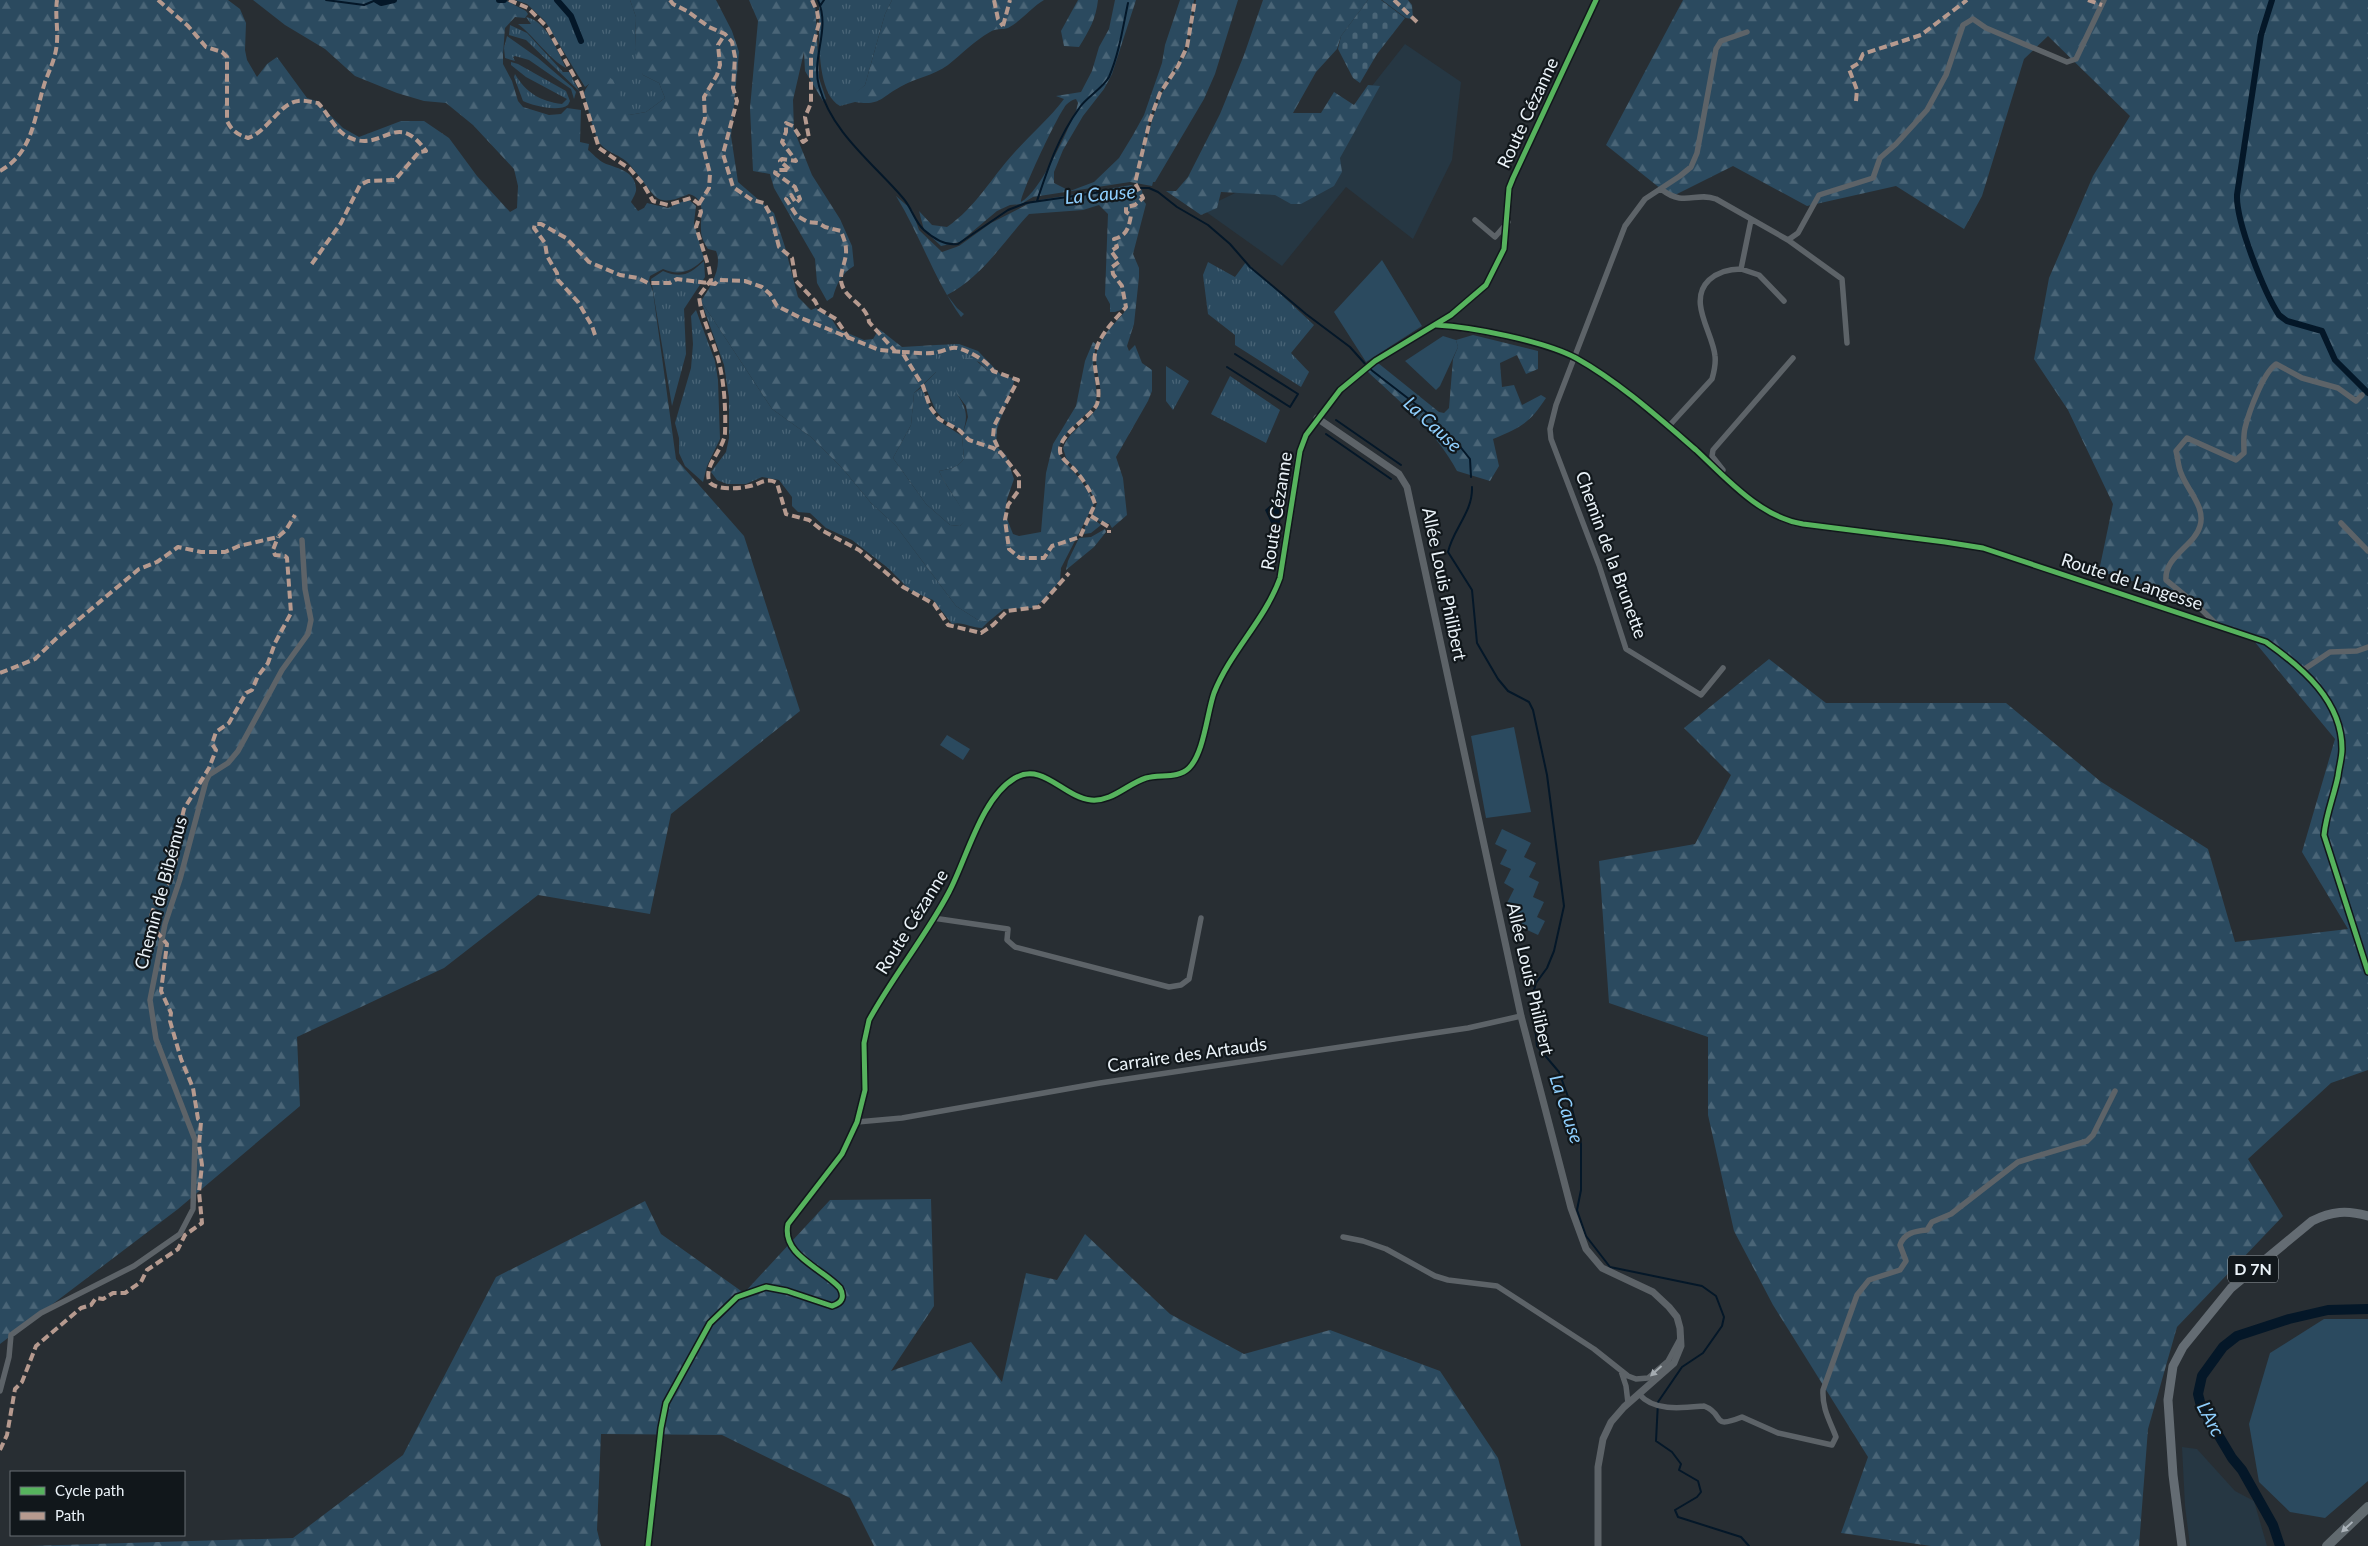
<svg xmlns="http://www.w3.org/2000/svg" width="2368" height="1546" viewBox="0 0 2368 1546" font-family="Lato,sans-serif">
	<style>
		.built { fill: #263743 }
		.grass { fill: url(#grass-tufts) }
		.forest { fill: url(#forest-firs); fill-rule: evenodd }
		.cemetery { fill: url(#cemetery-stones) }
		.green { fill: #2b4a5f }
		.water { fill: #041728 }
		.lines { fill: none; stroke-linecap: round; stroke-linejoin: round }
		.stream { stroke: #041728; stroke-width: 2 }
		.canal { stroke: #041728; stroke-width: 6 }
		.river { stroke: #041728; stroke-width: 10 }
		.minor { stroke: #5d6368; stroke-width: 5.5 }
		.tertiary { stroke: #5d6368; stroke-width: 7 }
		.primary { stroke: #646c73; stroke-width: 9 }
		.motorway { stroke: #616a6f; stroke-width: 10 }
		.quiet { stroke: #b69a8f; stroke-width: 4; stroke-dasharray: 8 4; stroke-linecap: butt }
		.cycleway-casing { stroke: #11171b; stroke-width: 8 }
		.cycleway { stroke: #56b35d; stroke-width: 5 }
		.oneway { fill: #a4abb0 }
		.oneway2 { fill: #adb5bb }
		.labels { text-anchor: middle; stroke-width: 4.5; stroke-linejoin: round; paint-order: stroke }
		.shield { fill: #11171b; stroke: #aab1b6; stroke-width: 1 }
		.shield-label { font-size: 16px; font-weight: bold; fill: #ebf3f9 }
		.street-label { font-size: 18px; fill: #ebf3f9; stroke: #11171b }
		.water-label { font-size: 19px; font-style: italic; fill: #8fcffe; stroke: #11171b }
	</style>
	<defs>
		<pattern id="grass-tufts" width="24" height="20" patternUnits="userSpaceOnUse" patternTransform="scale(1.25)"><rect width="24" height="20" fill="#2b4a5f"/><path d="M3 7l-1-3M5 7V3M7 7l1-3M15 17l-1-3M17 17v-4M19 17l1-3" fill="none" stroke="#4a6577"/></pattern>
		<pattern id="forest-firs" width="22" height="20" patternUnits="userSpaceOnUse" patternTransform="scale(1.25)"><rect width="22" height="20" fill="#2b4a5f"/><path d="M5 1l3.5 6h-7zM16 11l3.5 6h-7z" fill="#4a6577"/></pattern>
		<pattern id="cemetery-stones" width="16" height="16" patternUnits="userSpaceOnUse" patternTransform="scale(1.25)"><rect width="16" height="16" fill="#2b4a5f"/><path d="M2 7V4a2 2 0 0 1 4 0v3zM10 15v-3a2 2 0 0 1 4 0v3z" fill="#4a6577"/></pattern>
	</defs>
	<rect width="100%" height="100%" fill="#282e33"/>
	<!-- built -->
	<path class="built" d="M1405 44 1461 82 1452 160 1413 239 1346 187 1282 266 1202 209 1320 152Z
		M2182 1447 2197 1449 2235 1491 2254 1501 2267 1546H2190L2185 1506Z"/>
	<!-- grass -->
	<path class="grass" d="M515 0H630L636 17 635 48 643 75 659 83 665 98 646 112 629 115 589 84 585 87 545 21 527 4Z
		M819 0H892L885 14 865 85 855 94V102L840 106C814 92 820 27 819 0Z
		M526 17C546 20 558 52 566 68 550 60 533 35 518 24H531Z
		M510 25 527 33 563 72H569L579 91 526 40 509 35Z
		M507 36 538 58 572 87 576 92 574 99 571 89 529 60 515 56 513 57 515 61 505 58 504 48Z
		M511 62 518 64 566 91 570 101 568 105C559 112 533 106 523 101L514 77 515 74C526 93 540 101 562 104L567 99 526 77 511 65Z
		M704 261 705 277 684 309 686 354 672 406 651 279 663 271C682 279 690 274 704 261Z
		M1208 262 1235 277 1246 262 1314 325 1291 353 1309 372 1301 387 1235 345V335L1208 314 1203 275Z
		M701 301 772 409 811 437 843 469 871 503 896 526 956 606 978 620 988 622 982 628C972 628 961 621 952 624L933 600 911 591 888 568 852 540 826 528 810 513 798 512 792 506V497L779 480 762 477 746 484H727L717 480 711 472 726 452 729 438V398L724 365Z
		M696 310 715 361 718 380 720 439 707 466 703 482 685 466 679 453V438L675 423 691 368 693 344 691 316Z
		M959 344 978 351 1003 377 987 370 979 362 965 358 957 394C967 409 968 416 963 432L944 420 936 411 924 384 936 372V345Z
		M1166 366 1189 381 1173 410 1166 401Z
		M1230 376 1280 410 1266 443 1211 414Z
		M922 387 930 408 939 421 962 436 964 459C957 468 950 469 939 471 947 489 959 501 967 519L960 526 950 525 926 504 893 458 911 425 914 393Z"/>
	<!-- forest -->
	<path class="forest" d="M0 0H228L240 9 246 23 245 50 247 60 257 77 267 64 277 57 307 98 316 101 343 128 359 137 401 121H424L449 138 477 176 510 212 517 208 518 186 514 169 473 125 446 103 424 101 397 93 355 76 325 49 285 25 253 0H505L526 11 528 14 525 18 515 17 505 28 503 54V64L512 81 518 101 523 107 549 115 561 114 567 108 581 110 580 142 589 144 588 150C593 154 598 160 604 163 615 168 635 170 636 188 637 192 633 198 631 202L638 211 644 208 647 203 668 208 688 199 696 206 694 223 704 259C691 272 679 276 663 269L650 276 649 280 653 292 676 459 744 536 800 711 671 814 650 914 538 895 444 968 297 1037 300 1106 178 1209 0 1344Z
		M630 0H716L732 31 739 52 731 136 738 182 774 213 785 247 798 297 811 310 816 308 831 318 838 329 864 340 873 339 879 329 902 347 936 345V372L914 393 911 425 893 458 926 504 950 525 960 526 966 519C959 501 947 489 939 471 950 469 957 468 964 459L962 436 968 417 966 406 957 394 954 382 965 358H973L987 370 1015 379 997 429 996 446 1006 455 1014 479 1007 499 1005 514 1013 534 1019 536 1041 532 1046 473 1053 444 1076 406 1085 361 1093 342 1096 344 1093 364 1097 396 1095 405 1067 433 1058 448 1060 456 1079 478 1090 494 1094 504 1061 568 1060 581 1042 602 1032 608 1004 609 988 622 978 620 956 606 896 526 871 503 843 469 811 437 772 409 701 301C710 288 723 267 716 251L708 249C704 243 701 237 701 230 700 216 707 199 689 194 679 198 669 203 659 199 653 197 636 171 629 164 619 153 603 153 597 138 591 124 588 108 584 93 587 84 595 77 604 73L613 80 629 115 646 112 665 98 659 83 643 75 637 64 635 48 636 17Z
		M749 0H815L819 78 826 99 823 101 805 71 804 52 793 100 794 130 812 175 840 219 852 246 854 266C841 274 837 283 833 297L827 301 817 283 815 259 774 188 770 174 753 171 750 108 758 21Z
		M892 0H1044C1032 7 1020 22 1008 28 1002 30 996 28 990 32 974 41 962 54 948 65 933 76 915 78 900 87 880 98 880 106 855 102L854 94 865 85 885 14Z
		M1078 0H1098C1096 19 1089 31 1079 47L1064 46 1061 31Z
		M1115 0H1136L1112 74 1104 89 1083 116 1063 150 1054 172V183L1070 191 1094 182 1119 158 1133 135 1144 115 1162 63 1165 45 1180 0H1194L1187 41 1181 57 1157 98 1150 118 1139 163 1159 98 1187 50 1190 39 1196 0H1238L1215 74 1204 99 1155 182H1153L1152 186 1130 182 1033 197 1021 204 1010 205 997 211 960 242 941 246 924 230 919 211 932 225 947 227C976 207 991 178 1014 153 1031 134 1049 119 1064 99L1056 96 1081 92 1092 71 1099 47 1109 29ZM1076 99 1078 103 1076 111C1066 133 1041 191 1021 202 1021 193 1056 119 1064 108 1066 104 1071 100 1076 99Z
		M1263 0H1368L1341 36 1337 49 1316 72 1293 113H1321L1334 92 1354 105 1368 85 1380 86 1340 158 1342 172 1334 186 1301 204H1291L1275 195 1221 192 1217 208 1201 215 1166 191H1176L1188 177 1220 114 1244 55Z
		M1382 0H1408L1412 5 1413 19 1406 18Z
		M1683 0H2368V1070L2331 1083 2248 1159 2283 1216 2177 1327 2148 1429 2139 1546H1931L1841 1533 1868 1457 1773 1305 1734 1231 1708 1115V1037L1609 1003 1599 861 1695 844 1731 775 1684 728 1769 659 1826 703H2006L2100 781 2208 849 2235 942 2348 929 2302 852 2335 739 2254 641 2155 588 2099 571 2113 504 2068 410 2034 359 2049 278 2093 176 2130 116 2048 36 2024 59 1982 196 1964 229 1896 186 1807 206 1733 166 1671 197 1606 145Z
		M1131 185 1142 190 1143 200 1146 204 1133 254 1139 268V277L1134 324 1127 346 1129 351 1135 345 1142 363 1152 370V391L1148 401 1116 457 1123 478 1127 515 1112 528 1109 523 1105 525 1092 516 1097 503 1084 480 1066 458 1063 448C1070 428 1093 420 1099 403 1105 384 1090 364 1099 345 1105 330 1119 321 1127 308L1115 312H1110V304L1105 295 1108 214 1099 205 1083 210 1029 214C1002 243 983 276 947 295L957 308 964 314 961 317C934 279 920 235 896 196L912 210 919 230 942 252 959 246 991 223 1034 201Z
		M1473 335 1538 351V369L1526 374 1517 355 1500 363 1502 387 1514 385 1522 405 1541 395 1546 398C1529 424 1521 427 1493 439L1499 466 1490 481 1457 471C1436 431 1399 401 1367 371L1378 363 1439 412 1444 413 1449 408 1453 359 1458 347 1456 340Z
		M1091 517 1101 525 1091 533 1084 534 1085 526Z
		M1105 529 1106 532 1094 547 1066 570 1068 561 1079 538 1091 537Z
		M931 1199 934 1306 891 1371 971 1342 1002 1382 1026 1273 1057 1280 1085 1234 1170 1314 1244 1354 1330 1330 1440 1371 1498 1458 1521 1546H874L850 1498 722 1435 601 1434 597 1530 601 1546H29L293 1538 403 1455 496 1277 645 1201 661 1234 744 1293 830 1200Z"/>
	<!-- cemetery -->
	<path class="cemetery" d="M1368 0H1381L1405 18 1377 54 1360 83 1353 78 1338 49 1341 36Z"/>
	<!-- green -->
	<path class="green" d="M1382 260 1422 326 1366 362 1334 312Z
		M1443 336 1456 340 1458 347 1440 386 1436 390 1405 361Z
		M1514 727 1531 812 1486 818 1471 736Z
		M947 735 970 749 963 760 940 745Z
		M1502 829 1531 843 1524 857 1536 863 1529 877 1539 882 1533 897 1544 902 1537 917 1545 921 1538 935 1510 922 1516 908 1507 903 1514 889 1504 883 1511 869 1500 864 1507 850 1495 844Z
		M2324 1319H2368V1481L2325 1518 2290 1512 2259 1482 2249 1424 2270 1353Z"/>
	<!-- water -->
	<path class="water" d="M1276 500 1280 501 1283 505 1280 523 1276 527 1272 525 1265 510Z"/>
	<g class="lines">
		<!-- stream -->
		<path class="stream" d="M326 0 364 5 376 0
			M818 0C831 30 811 57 819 86 832 133 873 163 903 198 912 208 914 221 924 230 933 238 946 246 958 244L1008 210 1026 203 1129 188H1149L1158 192 1177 207 1208 225 1230 244 1250 267 1306 314 1350 347 1367 366
			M820 6 824 0
			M1037 201C1048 168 1058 137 1080 107 1087 97 1103 88 1109 77 1119 54 1123 27 1128 3
			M1227 367 1290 407 1298 394 1235 354
			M1370 369 1431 416 1440 429 1454 439 1470 459 1471 477
			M1336 420 1401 465
			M1326 434 1391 479
			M1472 487C1473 512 1453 529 1448 552L1472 590 1477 643 1498 679 1508 691 1529 702 1533 710 1547 775 1564 906 1554 951 1547 968 1536 983 1532 997 1537 1046 1559 1072 1571 1105 1581 1144V1190L1577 1210 1586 1236 1610 1267 1702 1286 1716 1296 1724 1317 1722 1326 1703 1353 1682 1367 1658 1402 1656 1441 1672 1452 1681 1464 1679 1470 1698 1481 1701 1492 1697 1497 1675 1510 1678 1517 1741 1537 1749 1546"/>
		<!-- canal -->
		<path class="canal" d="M376 0 381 3 394 0
			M499 0H504
			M557 0 571 16 581 41
			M2272 0 2261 35 2237 195C2236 222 2264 292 2279 315L2287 321 2322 331 2335 360 2368 393"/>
		<!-- river -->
		<path class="river" d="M2280 1546 2273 1525 2242 1470 2232 1458 2201 1406 2198 1394 2202 1376 2223 1347 2237 1336 2289 1319 2328 1310 2368 1309"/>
		<!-- minor -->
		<path class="minor" d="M1661 189C1685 208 1695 191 1716 199L1788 240 1798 233 1819 195 1873 178 1880 158 1896 144 1927 110 1946 75 1963 25 1973 19 1986 28 2067 62 2076 59 2104 0
			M1475 220 1495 237 1508 222
			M1788 240 1842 279 1847 343
			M1741 269 1759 275 1784 301
			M1668 427 1712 379C1714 372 1716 364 1715 356 1713 333 1687 301 1709 280 1718 272 1729 269 1741 269L1751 220
			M1721 474 1723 470 1712 456 1713 450 1793 358
			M2341 523 2368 551
			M2218 626 2199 607 2166 580C2164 557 2195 545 2200 526 2206 507 2187 490 2181 473 2178 466 2178 458 2176 451L2187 438 2236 460 2244 453C2244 445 2243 436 2245 428 2249 412 2263 373 2276 364L2302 378 2338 388 2356 401 2362 395
			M1723 668 1701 695 1626 649 1599 565 1551 439 1550 429 1556 405 1625 226 1645 199 1680 176 1691 167 1697 153 1716 49 1721 41 1747 32
			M2303 670 2330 652 2357 651 2368 647
			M933 918 1008 929 1007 940 1015 947 1169 987 1181 985 1189 979 1201 918
			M857 1122 902 1118 1100 1083 1468 1028 1521 1016
			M1343 1237 1363 1241 1386 1249 1435 1276 1448 1280 1497 1286 1594 1349 1628 1376 1636 1379 1648 1378 1668 1361 1681 1337
			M1621 1371 1626 1386 1628 1403
			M0 1391 9 1357 11 1335 41 1313 134 1266 180 1234 193 1209 195 1140 156 1039 150 1000 165 924 180 879 206 781 209 775 228 763 238 751 282 670 308 634 311 620 305 589 302 540
			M1639 1394C1654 1412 1683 1408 1704 1406 1726 1414 1709 1430 1742 1417L1778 1433 1832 1445 1836 1437C1830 1421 1822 1409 1823 1390L1857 1295 1869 1280 1900 1270 1906 1261 1900 1245C1904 1233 1915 1231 1927 1230L1932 1222 1951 1214 2018 1162 2087 1141 2093 1135 2115 1091"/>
		<!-- tertiary -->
		<path class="tertiary" d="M1436 325C1472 327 1544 341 1576 358 1619 382 1659 418 1696 450 1727 479 1760 517 1803 524L1945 542 1983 548 2266 642C2303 668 2342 701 2342 749 2342 758 2339 767 2338 776 2334 796 2326 814 2324 835L2368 972
			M1317 418 1399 474 1407 487 1521 1016 1571 1208 1586 1249 1602 1268 1653 1292 1669 1307 1677 1317 1680 1328 1681 1346 1674 1363 1624 1407 1611 1422 1603 1439 1598 1467V1546
			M648 1546 661 1428 666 1403 710 1323 737 1297 766 1287 787 1291 832 1306C842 1303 845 1297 840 1288 822 1268 781 1255 788 1224L842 1154 857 1122 865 1090 864 1043 869 1020C893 976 926 936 949 892 967 858 981 798 1015 778 1043 762 1063 797 1091 800 1112 802 1127 784 1146 778 1160 774 1178 779 1189 768 1204 753 1207 713 1214 693 1230 652 1265 620 1280 578L1300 451 1306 435 1340 390 1375 361 1451 315 1486 285 1504 249 1509 188 1513 178 1596 0"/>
		<!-- primary -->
		<path class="primary" d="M2182 1546 2173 1475 2168 1400 2173 1366 2183 1347 2231 1288 2312 1221C2332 1211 2347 1210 2368 1216"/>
		<!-- motorway -->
		<path class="motorway" d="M2327 1546 2368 1507"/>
		<!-- quiet -->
		<path class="quiet" d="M158 0 188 26 206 47 222 52 227 57V121C232 131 238 135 248 138 267 132 280 103 298 101 304 100 311 102 318 103 330 115 335 133 353 139 384 150 397 110 426 151L419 152 395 180 368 181 360 185 341 223 311 265
			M509 0 528 8 547 27 580 87 599 148 630 169 643 184 653 201 668 205 691 198 699 204 701 212 696 227 709 268 711 280 699 296C701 316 710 333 716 352 724 376 726 407 725 433 724 450 702 466 710 483 718 490 739 489 750 486 760 484 766 477 777 483L786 514 809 520 823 531 859 550 903 587 934 604 948 625 981 633 993 625 1007 611 1039 607 1069 573
			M670 0 673 4 687 11 709 27 725 34 732 42 735 57 733 88 737 101 723 154 733 187 752 200 764 203 771 216 779 247 792 258 796 281 815 301 819 309 836 319 850 340
			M812 0 817 11 819 23 811 54V103L805 117 809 138 803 142 793 126 786 123V132L782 142 796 161 782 159 780 161 790 170H776L775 173 795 187 800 199 796 203 791 195 786 199 797 216 808 222 818 223 825 227 841 231C843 237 846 243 846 250 847 261 838 274 842 285 847 300 867 305 869 322L895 351
			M994 0 998 19 1003 26
			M1394 0 1417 22
			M2088 0 2102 5
			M1003 26 1010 0
			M1856 101 1857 90 1849 69 1859 63 1863 54 1921 35 1967 0
			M0 171C34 152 34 116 45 82 50 69 56 57 57 42 58 28 55 14 57 0
			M699 204 709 188 710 174 700 134 705 118 704 97 717 75 720 65 718 45 725 34
			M595 335 592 326 578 302 558 280 557 273 547 256 545 243 534 228 535 224H541L566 238 589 262 620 275 638 278 648 283H670L677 279 715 284 718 280 745 281 762 287 770 294 777 306 801 318 879 350 902 352 923 386 930 407 939 419 959 430 969 440 993 448 1001 453 1019 476V490L1008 505 1005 520 1009 549 1020 558H1044L1052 546 1080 537 1095 504C1091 491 1083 479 1074 469 1070 465 1063 460 1061 455 1053 437 1092 417 1097 404 1101 392 1096 378 1095 366 1091 343 1112 323 1126 307L1122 286 1113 274 1112 267 1119 262 1111 251 1117 247 1114 239C1127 236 1129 227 1131 215L1126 212V207L1135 205 1143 198 1135 183 1150 120 1160 93 1178 66 1187 47 1195 0
			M902 352C913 352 927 355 938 352 945 351 949 347 957 348 967 350 988 361 993 371L1018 380 994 426 993 437 1000 452
			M1091 516 1109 527V533
			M0 673 35 659 59 636 139 569 157 562 178 547 201 552H225L239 546 278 537 286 530 295 515
			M0 1450 7 1435 15 1389 22 1382 36 1346 81 1308 91 1305 96 1298 103 1299 113 1293H125L141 1282 147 1270 178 1249 185 1235 202 1223 199 1192 202 1165 199 1145 201 1122 198 1119 193 1088 181 1059 170 1021 171 1013 161 991 167 944 155 930 151 916 159 893 171 880 179 845V830L184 809 209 768 216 750 212 744 216 732 229 723 246 693 252 690 258 676 268 663 275 643 291 613 287 558 285 556 275 555 273 550 278 537"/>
		<defs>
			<path id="cycleway" d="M1436 325C1472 327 1544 341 1576 358 1619 382 1659 418 1696 450 1727 479 1760 517 1803 524L1945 542 1983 548 2266 642C2303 668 2342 701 2342 749 2342 758 2339 767 2338 776 2334 796 2326 814 2324 835L2368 972
				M648 1546 661 1428 666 1403 710 1323 737 1297 766 1287 787 1291 832 1306C842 1303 845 1297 840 1288 822 1268 781 1255 788 1224L842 1154 857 1122 865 1090 864 1043 869 1020C893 976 926 936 949 892 967 858 981 798 1015 778 1043 762 1063 797 1091 800 1112 802 1127 784 1146 778 1160 774 1178 779 1189 768 1204 753 1207 713 1214 693 1230 652 1265 620 1280 578L1300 451 1306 435 1340 390 1375 361 1451 315 1486 285 1504 249 1509 188 1513 178 1596 0"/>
		</defs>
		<!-- cycleway casing -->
		<use href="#cycleway" class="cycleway-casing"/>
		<!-- cycleway -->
		<use href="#cycleway" class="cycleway"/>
	</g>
	<!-- one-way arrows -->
	<defs><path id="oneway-solid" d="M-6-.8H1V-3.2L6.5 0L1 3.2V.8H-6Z" transform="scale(1.25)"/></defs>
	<use class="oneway" href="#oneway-solid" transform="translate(1656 1371) rotate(138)"/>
	<use class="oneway2" href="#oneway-solid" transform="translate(2347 1527) rotate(137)"/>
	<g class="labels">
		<!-- shield labels -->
		<rect class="shield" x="2228" y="1255.5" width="50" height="27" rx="4"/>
		<g class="shield-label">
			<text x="2253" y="1275">D 7N</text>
		</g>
		<!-- street labels -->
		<g class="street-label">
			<text transform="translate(1528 113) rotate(-65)" y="6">Route Cézanne</text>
			<text transform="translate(1277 511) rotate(-81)" y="6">Route Cézanne</text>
			<text transform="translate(1611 555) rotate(70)" y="6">Chemin de la Brunette</text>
			<text transform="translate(2132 582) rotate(18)" y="6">Route de Langesse</text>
			<text transform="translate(1444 584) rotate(78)" y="6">Allée Louis Philibert</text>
			<text transform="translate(161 893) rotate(-75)" y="6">Chemin de Bibémus</text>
			<text transform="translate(912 922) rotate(-58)" y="6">Route Cézanne</text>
			<text transform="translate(1530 979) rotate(77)" y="6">Allée Louis Philibert</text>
			<text transform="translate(1187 1055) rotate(-8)" y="6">Carraire des Artauds</text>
		</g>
		<!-- water labels -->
		<g class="water-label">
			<text transform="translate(1100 194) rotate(-5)" y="7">La Cause</text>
			<text transform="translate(1433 424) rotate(43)" y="7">La Cause</text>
			<text transform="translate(1567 1109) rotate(72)" y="7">La Cause</text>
			<text transform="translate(2211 1419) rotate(62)" y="7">L'Arc</text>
		</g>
	</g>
	<!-- legend -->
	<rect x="10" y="1471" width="175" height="65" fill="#11171b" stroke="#686f74"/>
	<rect x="20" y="1487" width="25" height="8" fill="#56b35d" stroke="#686f74"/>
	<text x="55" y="1496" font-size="15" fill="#ebf3f9">Cycle path</text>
	<rect x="20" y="1512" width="25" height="8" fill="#b69a8f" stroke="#686f74"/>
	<text x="55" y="1521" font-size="15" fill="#ebf3f9">Path</text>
</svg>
